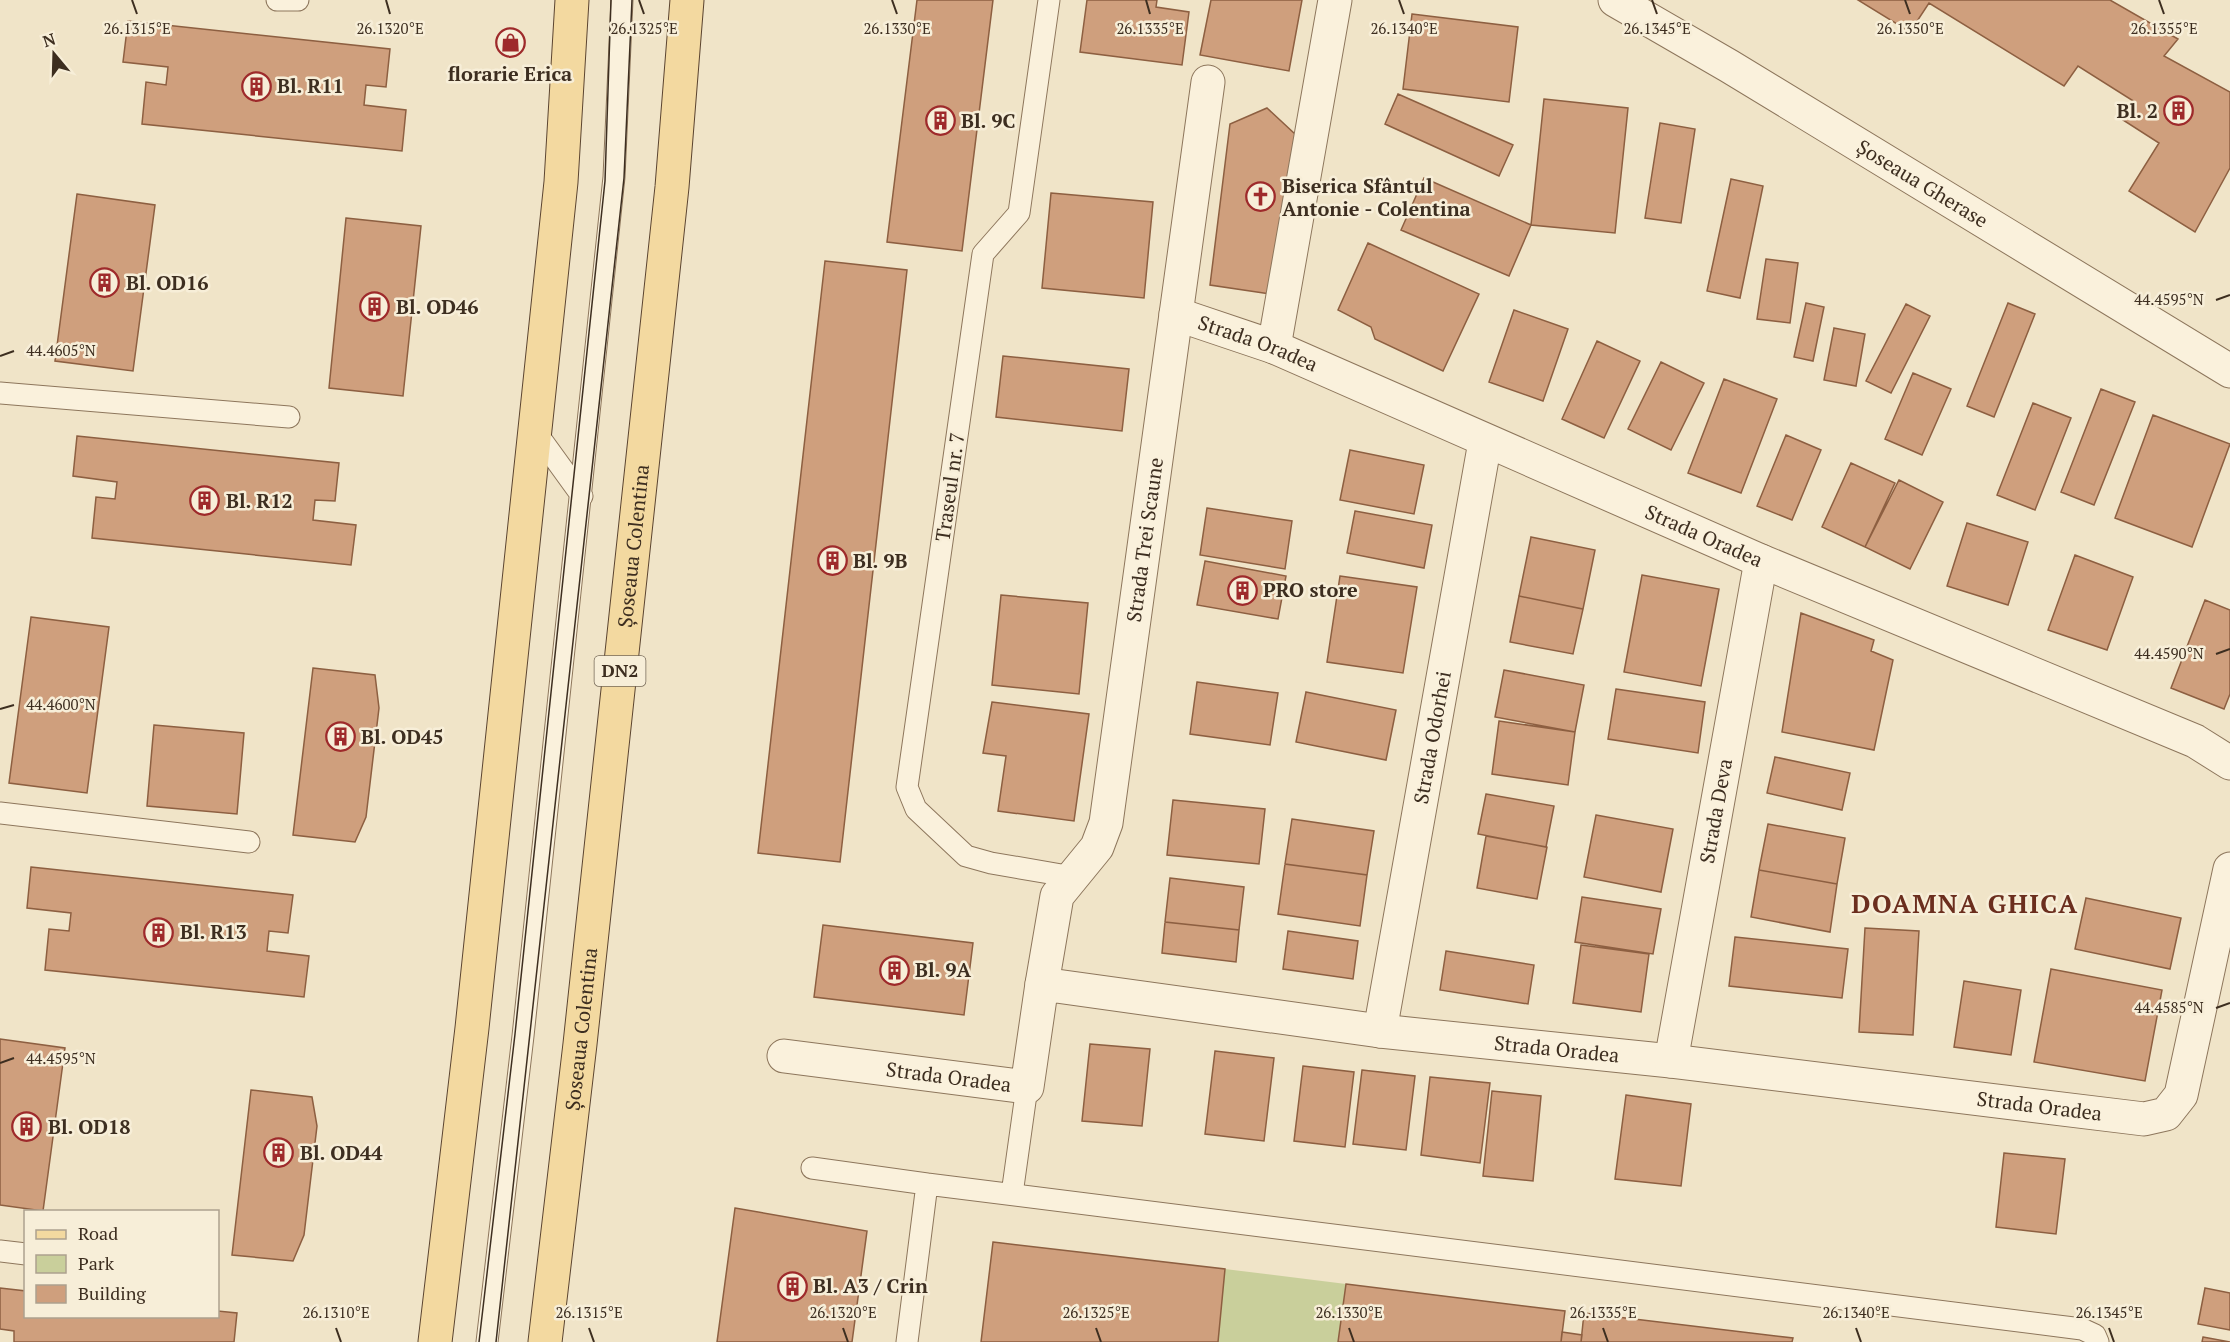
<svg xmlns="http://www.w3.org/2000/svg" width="2230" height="1342" viewBox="0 0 2230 1342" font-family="'PT Serif',serif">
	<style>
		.green { fill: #c9cf9b }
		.building { fill: #cf9f7d; stroke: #8d5f41; stroke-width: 1.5 }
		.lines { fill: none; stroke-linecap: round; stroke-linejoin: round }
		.service-casing { stroke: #8d765c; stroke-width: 23 }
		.minor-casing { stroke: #8d765c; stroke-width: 35 }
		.primary-casing { stroke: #5b4430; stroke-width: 35 }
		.service { stroke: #faf1dc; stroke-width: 21 }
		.minor { stroke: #faf1dc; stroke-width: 33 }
		.primary { stroke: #f3d9a0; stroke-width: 33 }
		.tram { stroke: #3d2e20; stroke-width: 1.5 }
		.ticks { fill: none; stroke: #3d2e20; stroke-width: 2 }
		.labels { text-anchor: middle; stroke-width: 5; stroke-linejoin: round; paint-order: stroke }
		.shield { fill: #f7eed8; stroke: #756857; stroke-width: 1.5 }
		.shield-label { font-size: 18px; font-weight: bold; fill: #3d2e20 }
		.poi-label { font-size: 20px; font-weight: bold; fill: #3d2e20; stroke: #f7eed8; text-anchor: start }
		.street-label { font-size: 20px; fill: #3d2e20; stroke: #f7eed8 }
		.district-label { font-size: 26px; font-weight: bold; letter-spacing: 1.5px; fill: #6b2e1e; stroke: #f7eed8 }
		.ticks-label { font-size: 15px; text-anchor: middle; fill: #3d2e20; stroke: #f7eed8; stroke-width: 5; stroke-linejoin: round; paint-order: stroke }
	</style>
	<rect width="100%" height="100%" fill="#f0e4c8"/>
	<!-- green -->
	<path class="green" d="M1225 1269 1346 1284 1338 1342H1217Z"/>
	<!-- building -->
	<path class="building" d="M917 0H993L962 251 887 242Z
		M1087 0H1157L1156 7 1189 12 1182 65 1080 52Z
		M1211 0H1302L1289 71 1200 55Z
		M1858 0H2110L2178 39 2164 56 2230 92V168L2195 232 2129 191 2159 143 2123 120 2135 102 2078 66 2064 86 1929 3 1910 32Z
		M1412 14 1518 27 1509 102 1403 89Z
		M128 21 390 49 386 87 366 85 364 105 406 110 402 151 142 124 146 82 166 85 168 67 123 62Z
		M1398 94 1513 145 1499 176 1385 124Z
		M1544 99 1628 108 1615 233 1531 225Z
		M1267 108 1295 134 1277 295 1210 285 1230 124Z
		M1660 123 1695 129 1681 223 1645 218Z
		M1424 178 1531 225 1509 276 1401 230Z
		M1731 179 1763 186 1740 298 1707 291Z
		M1051 193 1153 202 1144 298 1042 288Z
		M77 194 155 205 133 371 55 361Z
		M346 218 421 226 403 396 329 388Z
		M1368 243 1479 294 1443 371 1375 339 1371 327 1338 310Z
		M1766 259 1798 263 1790 323 1757 319Z
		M825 261 907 270 840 862 758 853Z
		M1806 303 1824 307 1813 361 1794 357Z
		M2008 303 2035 314 1994 417 1967 406Z
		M1906 304 1930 316 1891 393 1866 381Z
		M1514 310 1568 329 1543 401 1489 382Z
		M1834 328 1865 334 1856 386 1824 380Z
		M1597 341 1640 361 1604 438 1562 419Z
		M1003 356 1129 369 1122 431 996 417Z
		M1661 362 1704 383 1671 450 1628 429Z
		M1913 373 1951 389 1922 455 1885 439Z
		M1724 379 1777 399 1741 493 1688 473Z
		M2101 389 2135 402 2094 505 2061 492Z
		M2033 403 2071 418 2035 510 1997 495Z
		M2153 415 2230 444 2192 547 2115 518Z
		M1786 435 1821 450 1792 520 1757 506Z
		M77 436 339 463 335 501 315 500 313 520 356 525 351 565 92 538 96 497 115 499 117 482 73 476Z
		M1350 450 1424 465 1414 514 1340 500Z
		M1851 463 1895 483 1865 547 1822 527Z
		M1899 480 1943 502 1910 569 1865 547Z
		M1207 508 1292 521 1285 569 1200 555Z
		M1355 511 1432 525 1424 568 1347 553Z
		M1967 523 2028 542 2008 605 1947 586Z
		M1531 537 1595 550 1583 609 1519 596Z
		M2075 555 2133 577 2107 650 2048 630Z
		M1205 561 1286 576 1278 619 1197 605Z
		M1642 575 1719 589 1701 686 1624 672Z
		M1340 576 1417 587 1403 673 1327 662Z
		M1001 595 1088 603 1079 694 992 685Z
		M1519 596 1583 609 1573 654 1510 642Z
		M2205 600 2230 610V694L2224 709 2171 688Z
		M1801 613 1874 640 1871 651 1893 660 1874 750 1782 732Z
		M31 617 109 627 87 793 9 783Z
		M313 668 375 675 379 708 366 817 355 842 293 835Z
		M1504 670 1584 685 1575 732 1495 717Z
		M1197 682 1278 693 1270 745 1190 734Z
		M1616 689 1705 702 1698 753 1608 739Z
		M1306 692 1396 710 1386 760 1296 742Z
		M992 702 1089 714 1074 821 998 811 1006 756 983 753Z
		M1499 721 1575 732 1568 785 1492 774Z
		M154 725 244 733 237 814 147 806Z
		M1775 757 1850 773 1842 810 1767 793Z
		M1486 794 1554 806 1546 847 1478 834Z
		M1173 800 1265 809 1259 864 1167 855Z
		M1596 815 1673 829 1661 892 1584 877Z
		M1292 819 1374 831 1367 875 1285 864Z
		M1768 824 1845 838 1837 884 1759 870Z
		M1486 836 1547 847 1537 899 1477 888Z
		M1285 864 1367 875 1360 926 1278 914Z
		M31 867 293 895 288 933 269 931 267 951 309 956 304 997 45 970 49 929 69 931 71 913 27 908Z
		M1759 870 1837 884 1830 932 1751 917Z
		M1170 878 1244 887 1239 930 1165 922Z
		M1582 897 1661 909 1653 954 1575 942Z
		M2086 898 2181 918 2170 969 2075 949Z
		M1165 922 1239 930 1236 962 1162 953Z
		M823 925 973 943 964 1015 814 997Z
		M1865 928 1919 931 1913 1035 1859 1032Z
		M1288 931 1358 941 1353 979 1283 969Z
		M1735 937 1848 949 1842 998 1729 986Z
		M1581 945 1649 954 1641 1012 1573 1003Z
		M1446 951 1534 965 1528 1004 1440 990Z
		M2051 969 2162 990 2145 1081 2034 1062Z
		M1964 981 2021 990 2011 1055 1954 1047Z
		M0 1039 65 1048 43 1211 0 1205Z
		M1090 1044 1150 1049 1142 1126 1082 1121Z
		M1215 1051 1274 1058 1264 1141 1205 1134Z
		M1303 1066 1354 1072 1345 1147 1294 1141Z
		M1362 1070 1415 1076 1406 1150 1353 1144Z
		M1430 1077 1490 1083 1480 1163 1421 1155Z
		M251 1090 312 1097 317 1126 304 1235 293 1261 232 1255Z
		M1492 1091 1541 1096 1533 1181 1483 1176Z
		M1626 1095 1691 1104 1681 1186 1615 1179Z
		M2004 1153 2065 1159 2056 1234 1996 1227Z
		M735 1208 867 1231 852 1342H717Z
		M993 1242 1225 1269 1218 1342H981Z
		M1346 1284 1565 1311 1561 1342H1338Z
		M0 1288 26 1291V1316H218V1311L237 1313 234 1342H14V1331L0 1329Z
		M2205 1288 2230 1293V1330L2198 1324Z
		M1584 1313 1793 1338 1792 1342H1581Z
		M1562 1332 1582 1335 1581 1342H1561Z
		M2203 1337 2230 1342H2202Z"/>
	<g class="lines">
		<defs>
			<path id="service" d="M277 0H298
				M1049 0 1019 213 983 254 907 787 916 809 966 856 991 863 1073 877
				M0 393 289 417
				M535 431 582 496
				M0 813 249 842
				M812 1168 927 1184
				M1012 1194 1027 1087
				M0 1251 26 1254
				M487 1342 523 1036 614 177 622 0
				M907 1342 927 1184 2082 1329 2095 1335 2098 1342"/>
			<g id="minor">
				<path id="s1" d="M1615 0 1729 66 2230 371"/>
				<path id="s2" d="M1176 314 1274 347 1761 561 2195 741 2230 763"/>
				<path d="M1274 347 1335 0"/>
				<path id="s3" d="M1042 984 1057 896 1097 847 1106 823 1208 82"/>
				<path id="s4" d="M1380 1031 1485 442"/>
				<path id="s5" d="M784 1056 1027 1087 1042 984 1380 1031 1671 1061 2144 1119 2166 1114 2181 1095 2230 869"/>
				<path id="s6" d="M1671 1061 1761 561"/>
			</g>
			<g id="primary">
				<path d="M435 1342 472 1028 561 182 572 0"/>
				<path id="s7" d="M545 1342 580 1044 672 187 687 0"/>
			</g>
		</defs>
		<!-- service casing -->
		<use href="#service" class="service-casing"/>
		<!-- minor casing -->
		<use href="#minor" class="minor-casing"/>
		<!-- primary casing -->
		<use href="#primary" class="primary-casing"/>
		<!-- service -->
		<use href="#service" class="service"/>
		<!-- minor -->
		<use href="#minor" class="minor"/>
		<!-- primary -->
		<use href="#primary" class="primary"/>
		<!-- tram -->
		<path class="tram" d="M479 1342 515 1034 605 181 611 0
			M496 1342 624 178 632 0"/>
	</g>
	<!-- ticks -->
	<path class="ticks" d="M132 0 137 14M386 0 390 14M639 0 644 14M892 0 897 14M1146 0 1150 14M1399 0 1404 14M1652 0 1657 14M1905 0 1910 14M2159 0 2164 14M2216 300 2230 295M0 356 14 351M2216 654 2230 649M0 709 14 705M2216 1008 2230 1003M0 1063 14 1058M336 1328 341 1342M589 1328 594 1342M843 1328 848 1342M1096 1328 1101 1342M1349 1328 1354 1342M1603 1328 1608 1342M1856 1328 1861 1342M2109 1328 2114 1342"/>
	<!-- icons -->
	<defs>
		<symbol id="shop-ring" viewBox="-11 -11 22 22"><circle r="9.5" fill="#f7eed8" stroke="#9e2a2b" stroke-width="1.5"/><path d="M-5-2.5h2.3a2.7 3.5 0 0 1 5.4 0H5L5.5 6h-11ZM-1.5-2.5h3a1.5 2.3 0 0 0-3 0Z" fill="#9e2a2b"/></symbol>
		<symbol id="building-ring" viewBox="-11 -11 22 22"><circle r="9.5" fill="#f7eed8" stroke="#9e2a2b" stroke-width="1.5"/><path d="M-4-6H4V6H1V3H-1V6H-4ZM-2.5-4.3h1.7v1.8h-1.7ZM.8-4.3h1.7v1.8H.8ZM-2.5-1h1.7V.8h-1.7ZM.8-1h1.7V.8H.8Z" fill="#9e2a2b"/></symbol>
		<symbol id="church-ring" viewBox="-11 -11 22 22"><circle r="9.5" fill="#f7eed8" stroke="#9e2a2b" stroke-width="1.5"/><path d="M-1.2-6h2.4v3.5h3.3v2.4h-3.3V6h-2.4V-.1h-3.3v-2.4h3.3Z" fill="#9e2a2b"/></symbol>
	</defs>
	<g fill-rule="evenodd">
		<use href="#shop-ring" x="494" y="26" width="33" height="33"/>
		<use href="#building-ring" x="240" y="70" width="33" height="33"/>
		<use href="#building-ring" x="2162" y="94" width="33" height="33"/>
		<use href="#building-ring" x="924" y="104" width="33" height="33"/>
		<use href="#church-ring" x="1244" y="180" width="33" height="33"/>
		<use href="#building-ring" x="88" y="266" width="33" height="33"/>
		<use href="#building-ring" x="358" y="290" width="33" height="33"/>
		<use href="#building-ring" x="188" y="484" width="33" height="33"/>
		<use href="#building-ring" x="816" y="544" width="33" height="33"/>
		<use href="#building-ring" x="1226" y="574" width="33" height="33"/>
		<use href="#building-ring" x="324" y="720" width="33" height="33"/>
		<use href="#building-ring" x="142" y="916" width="33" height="33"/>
		<use href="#building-ring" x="878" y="954" width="33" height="33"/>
		<use href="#building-ring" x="10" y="1110" width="33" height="33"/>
		<use href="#building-ring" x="262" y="1136" width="33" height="33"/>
		<use href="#building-ring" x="776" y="1270" width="33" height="33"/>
	</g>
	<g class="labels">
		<!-- shield labels -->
		<rect class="shield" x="594.5" y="656" width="51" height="30" rx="4.5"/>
		<g class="shield-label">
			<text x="620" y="677">DN2</text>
		</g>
		<!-- poi labels -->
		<g class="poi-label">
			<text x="510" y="81" text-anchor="middle">florarie Erica</text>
			<text x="277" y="93">Bl. R11</text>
			<text x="2158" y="118" text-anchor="end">Bl. 2</text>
			<text x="961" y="128">Bl. 9C</text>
			<text x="1282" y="193">Biserica Sfântul<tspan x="1282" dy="23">Antonie - Colentina</tspan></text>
			<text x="126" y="290">Bl. OD16</text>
			<text x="396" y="314">Bl. OD46</text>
			<text x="226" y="508">Bl. R12</text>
			<text x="853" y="568">Bl. 9B</text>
			<text x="1263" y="597">PRO store</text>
			<text x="361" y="744">Bl. OD45</text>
			<text x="180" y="939">Bl. R13</text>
			<text x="915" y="977">Bl. 9A</text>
			<text x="48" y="1134">Bl. OD18</text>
			<text x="300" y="1160">Bl. OD44</text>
			<text x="813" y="1293">Bl. A3 / Crin</text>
		</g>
		<!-- street labels -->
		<g class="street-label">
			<text dy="7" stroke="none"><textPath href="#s1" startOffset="358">Șoseaua Gherase</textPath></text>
			<text dy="7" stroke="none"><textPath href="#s2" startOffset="87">Strada Oradea</textPath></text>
			<text transform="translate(950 487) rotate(-82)" y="7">Traseul nr. 7</text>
			<text dy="7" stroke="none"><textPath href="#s2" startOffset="573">Strada Oradea</textPath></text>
			<text dy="7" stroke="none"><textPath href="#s3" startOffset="464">Strada Trei Scaune</textPath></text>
			<text dy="7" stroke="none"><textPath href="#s7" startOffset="801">Șoseaua Colentina</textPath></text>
			<text dy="7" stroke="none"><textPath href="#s4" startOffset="298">Strada Odorhei</textPath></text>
			<text dy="7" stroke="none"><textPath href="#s6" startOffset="254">Strada Deva</textPath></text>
			<text dy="7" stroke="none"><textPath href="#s7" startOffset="315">Șoseaua Colentina</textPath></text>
			<text dy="7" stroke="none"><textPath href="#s5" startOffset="868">Strada Oradea</textPath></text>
			<text dy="7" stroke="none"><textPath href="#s5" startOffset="166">Strada Oradea</textPath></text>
			<text dy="7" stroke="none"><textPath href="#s5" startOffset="1354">Strada Oradea</textPath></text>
		</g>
		<!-- district labels -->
		<g class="district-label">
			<text x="1965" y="913">DOAMNA GHICA</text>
		</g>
	</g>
	<g class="ticks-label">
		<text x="2164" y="34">26.1355°E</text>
		<text x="390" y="34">26.1320°E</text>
		<text x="1404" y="34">26.1340°E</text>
		<text x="137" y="34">26.1315°E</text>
		<text x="644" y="34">26.1325°E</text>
		<text x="897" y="34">26.1330°E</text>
		<text x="1150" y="34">26.1335°E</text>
		<text x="1657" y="34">26.1345°E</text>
		<text x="1910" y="34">26.1350°E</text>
		<text x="2169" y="305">44.4595°N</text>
		<text x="61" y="356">44.4605°N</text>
		<text x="2169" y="659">44.4590°N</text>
		<text x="61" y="710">44.4600°N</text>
		<text x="2169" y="1013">44.4585°N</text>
		<text x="61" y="1064">44.4595°N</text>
		<text x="336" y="1318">26.1310°E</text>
		<text x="589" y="1318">26.1315°E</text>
		<text x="843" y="1318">26.1320°E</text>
		<text x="1096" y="1318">26.1325°E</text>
		<text x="1349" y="1318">26.1330°E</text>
		<text x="1603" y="1318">26.1335°E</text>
		<text x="1856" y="1318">26.1340°E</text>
		<text x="2109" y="1318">26.1345°E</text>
	</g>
	<!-- legend -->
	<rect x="24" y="1210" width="195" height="108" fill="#f7eed8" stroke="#ada18e" stroke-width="1.5"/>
	<rect x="36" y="1230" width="30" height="9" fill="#f3d9a0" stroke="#ada18e" stroke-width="1.5"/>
	<text x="78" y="1240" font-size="18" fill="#3d2e20">Road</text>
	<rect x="36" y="1255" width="30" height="18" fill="#c9cf9b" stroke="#ada18e" stroke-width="1.5"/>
	<text x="78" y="1270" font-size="18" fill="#3d2e20">Park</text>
	<rect x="36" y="1285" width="30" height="18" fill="#cf9f7d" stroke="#ada18e" stroke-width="1.5"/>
	<text x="78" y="1300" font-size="18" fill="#3d2e20">Building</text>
	<!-- north arrow -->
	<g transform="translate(54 54) rotate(341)" stroke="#f7eed8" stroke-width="4.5" paint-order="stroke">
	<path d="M0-4.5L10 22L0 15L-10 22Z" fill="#3d2e20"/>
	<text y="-9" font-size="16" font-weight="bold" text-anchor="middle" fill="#3d2e20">N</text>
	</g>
</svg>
